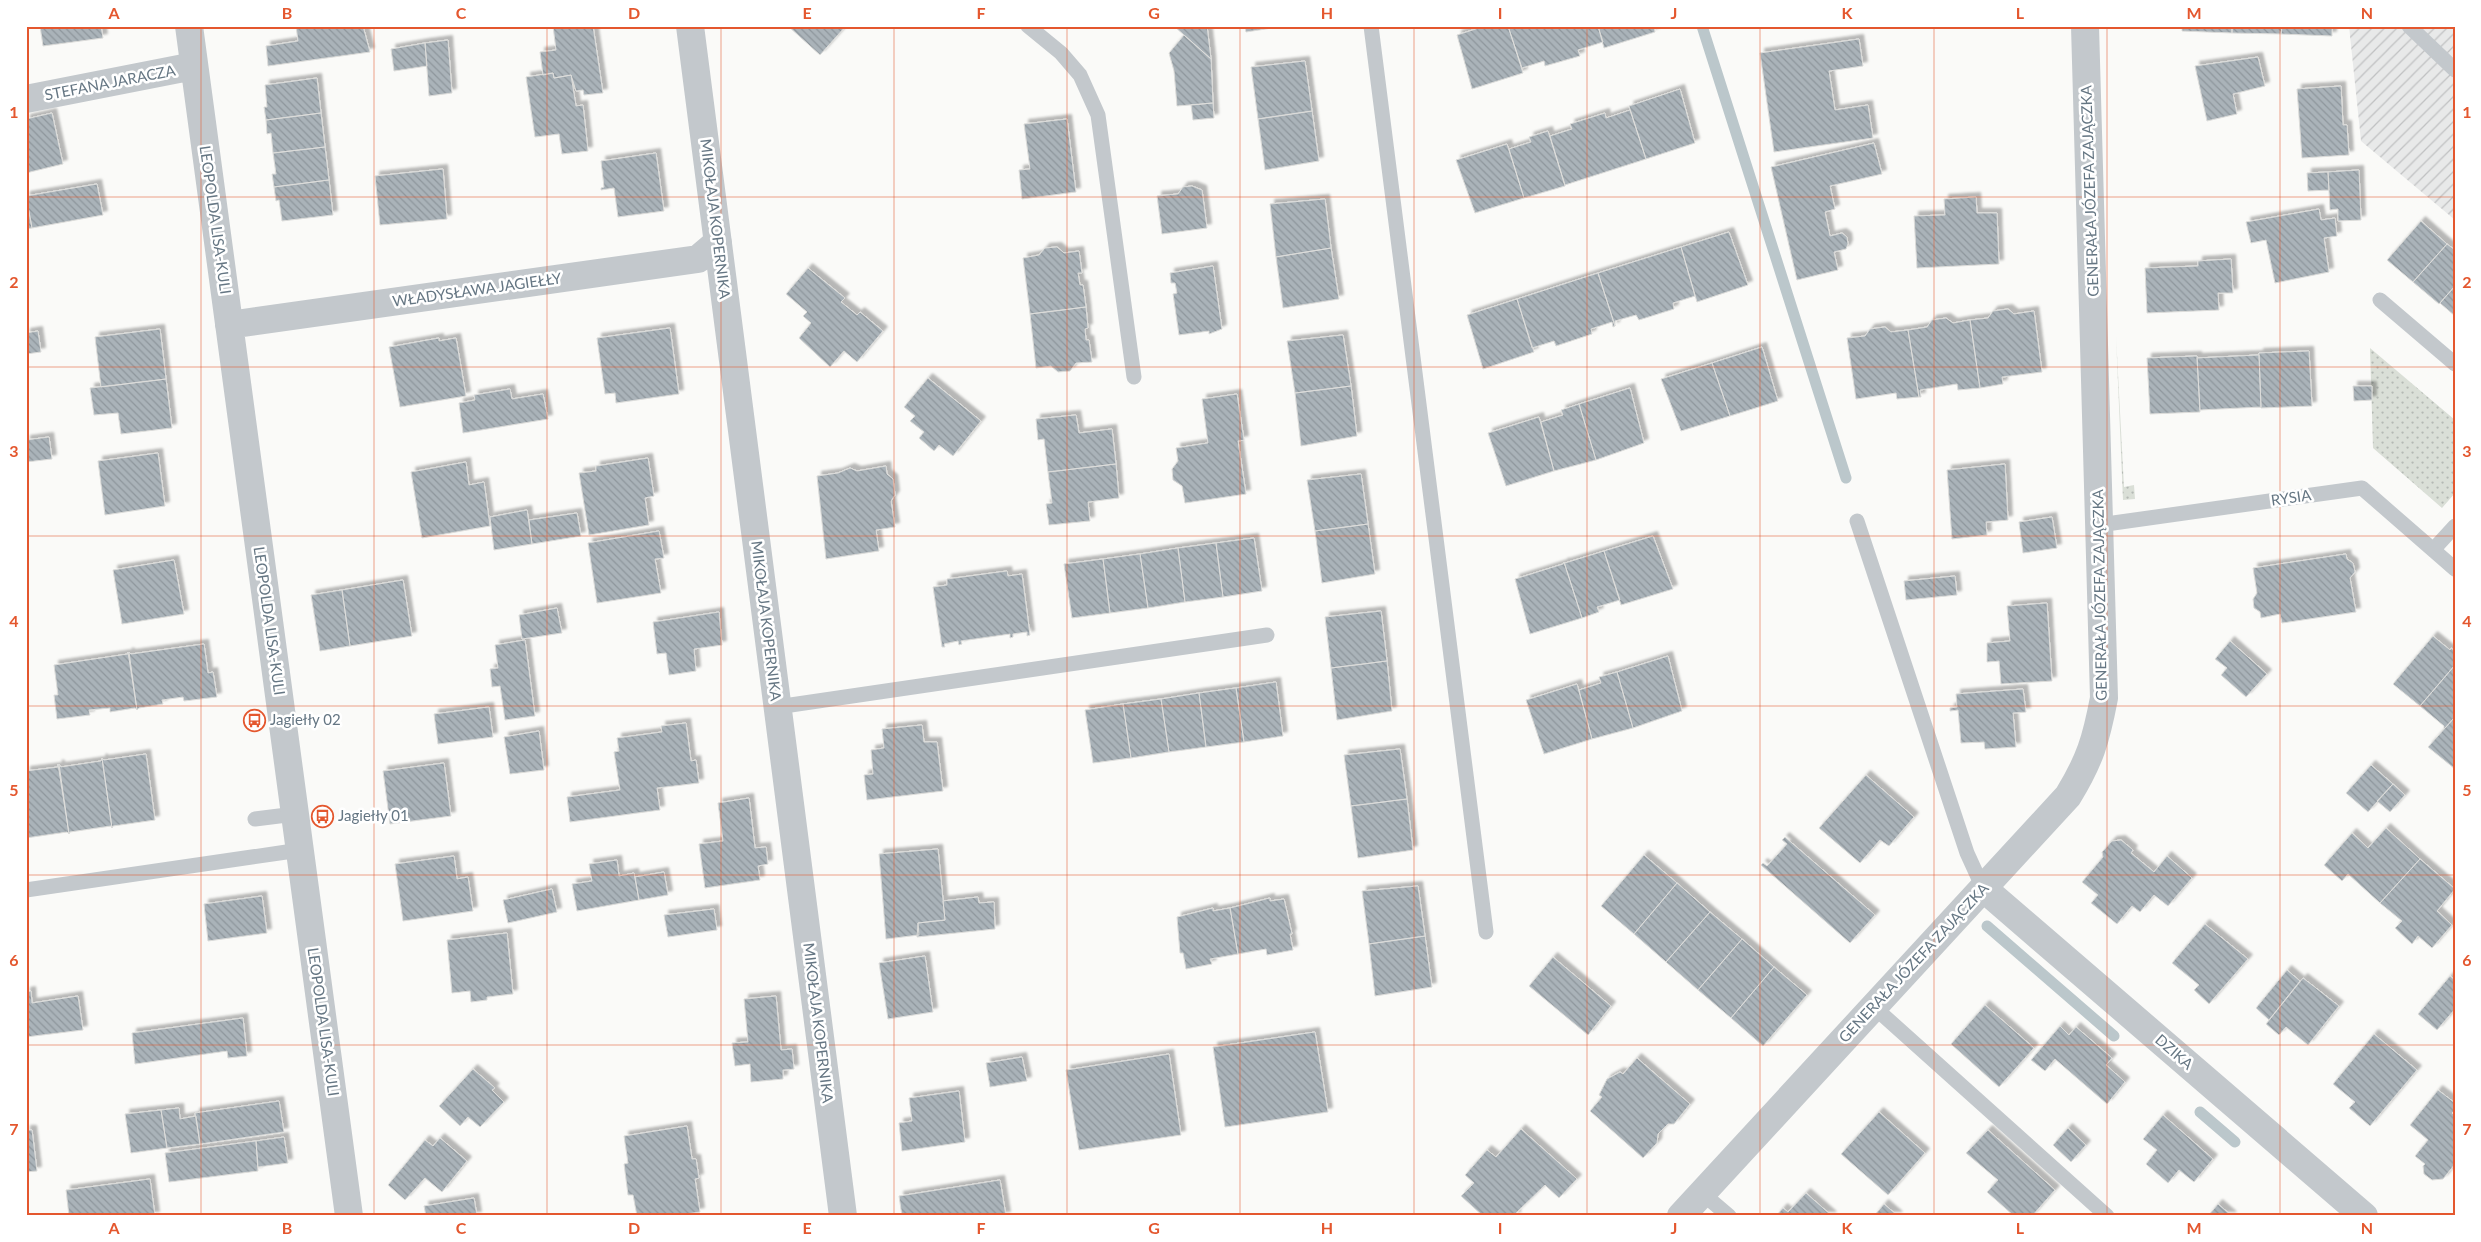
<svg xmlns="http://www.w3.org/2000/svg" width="2481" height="1242" viewBox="0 0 2481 1242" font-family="Lato,sans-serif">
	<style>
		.industrial { fill: url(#industrial-furrows) }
		.grass { fill: url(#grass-dots) }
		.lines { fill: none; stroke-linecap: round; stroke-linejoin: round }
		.stream { stroke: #bbc7cb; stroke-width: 11 }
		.building { fill: url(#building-back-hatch); stroke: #dcdcda; filter: url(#shadow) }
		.service { stroke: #c3c8cc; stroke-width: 15 }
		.minor { stroke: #c3c8cc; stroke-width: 28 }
		.grid { fill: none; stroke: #e4572e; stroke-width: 1; stroke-opacity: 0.55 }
		.labels { text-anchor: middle; stroke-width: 5; stroke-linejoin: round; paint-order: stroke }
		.street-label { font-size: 15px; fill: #657683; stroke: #fff }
		.poi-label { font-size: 15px; fill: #657683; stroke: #fff; text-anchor: start }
		.neatline { fill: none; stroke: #e4572e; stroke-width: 2 }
		.grid-label { font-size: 16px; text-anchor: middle; font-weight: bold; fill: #e4572e }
	</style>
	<defs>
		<pattern id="industrial-furrows" width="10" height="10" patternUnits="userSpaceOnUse" patternTransform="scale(1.25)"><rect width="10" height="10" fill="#e8e9e9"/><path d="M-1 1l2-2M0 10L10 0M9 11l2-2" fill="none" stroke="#c0c1c2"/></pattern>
		<pattern id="grass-dots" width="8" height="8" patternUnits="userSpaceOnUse" patternTransform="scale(1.25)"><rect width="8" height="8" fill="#dadfd7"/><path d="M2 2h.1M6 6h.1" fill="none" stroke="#b4b9b4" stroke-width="1.8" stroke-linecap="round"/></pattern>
		<pattern id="building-back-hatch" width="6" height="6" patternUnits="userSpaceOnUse" patternTransform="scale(1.25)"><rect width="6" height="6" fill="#aab3b9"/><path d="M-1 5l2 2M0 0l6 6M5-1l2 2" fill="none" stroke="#8e969c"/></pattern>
		<filter id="shadow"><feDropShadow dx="4.5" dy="-4.5" stdDeviation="1" flood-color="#0004"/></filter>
	</defs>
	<rect width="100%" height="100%" fill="#fafaf8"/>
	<!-- industrial -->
	<path class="industrial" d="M2349 26H2455V220L2361 141Z"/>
	<!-- grass -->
	<path class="grass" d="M2116 336 2124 487 2134 485 2135 499 2123 500Z
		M2370 348 2455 420V493L2442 508 2373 448Z"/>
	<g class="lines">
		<!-- stream -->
		<path class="stream" d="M1702 26 1846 478
			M1987 926 2114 1036
			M2200 1112 2235 1142"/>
	</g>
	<!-- building -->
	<path class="building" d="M40 26H101L103 38 43 46Z
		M296 26H363L370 52 268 66 266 46 298 41Z
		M553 26H593L603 93 584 95 583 90 576 91 571 75 554 78 553 73 543 75 540 52 556 50Z
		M788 26H845V27L820 55Z
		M1174 26H1207L1211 59 1184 35Z
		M1245 26H1272V28L1246 32Z
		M1485 26H1508L1523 73 1472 89 1457 35Z
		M1508 26H1598L1603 42 1578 50 1580 56 1545 66 1544 61 1522 68Z
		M1598 26H1654L1655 32 1604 48Z
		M2182 26H2232V33L2182 31Z
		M2232 26H2282L2281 34 2232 33Z
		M2282 26H2332V36L2281 34Z
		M1184 35 1211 59 1213 103 1177 106 1174 71 1169 53Z
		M1859 39 1863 66 1829 71 1835 110 1868 105 1873 138 1774 152 1760 53Z
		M448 40 452 93 429 96 425 43Z
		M425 43 427 66 394 71 391 49Z
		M2258 57 2265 86 2233 94 2237 114 2207 121 2195 66Z
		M1305 61 1312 111 1258 119 1251 67Z
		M553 73 554 78 571 75 576 106 583 105 588 151 562 154 559 134 535 137 526 77Z
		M317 78 321 113 266 120 264 107H267L265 85Z
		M2341 86 2343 125H2347L2349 155 2302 158 2297 89Z
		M1680 89 1695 143 1646 159 1629 106Z
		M1213 103 1214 118 1193 120 1191 105Z
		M1630 110 1646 159 1565 185 1550 136 1572 129 1570 124 1605 113 1606 118Z
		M1312 111 1319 161 1265 170 1258 119Z
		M52 113 63 164 26 173V119Z
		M321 113 325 147 273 153 271 133 267 134 266 120Z
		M1067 119 1076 192 1022 199 1019 170 1030 169 1024 124Z
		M1548 131 1565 186 1524 198 1509 149 1531 142 1529 137Z
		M1874 143 1882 174 1830 186 1835 209 1825 212 1830 236 1842 233 1847 237 1848 244 1846 249 1834 252 1838 270 1797 280 1771 167Z
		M1507 144 1524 198 1475 213 1456 160Z
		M325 147 329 180 274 187 272 174H276L273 153Z
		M656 153 664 211 618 217 614 188 601 190V188L604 187 601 161Z
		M443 169 447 219 380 225 375 176Z
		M2359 170 2361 220 2338 221V209L2330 210 2328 172Z
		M2328 172 2329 190 2308 191 2307 173Z
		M329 180 333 215 282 221 279 200 276 201 274 187Z
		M97 184 103 215 32 228 26 196Z
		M1192 186 1202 190 1207 228 1162 234 1157 196 1178 194 1183 187Z
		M26 196 32 228 26 229Z
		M1976 197 1977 213H1997L1999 264 1917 268 1914 216 1945 215 1944 199Z
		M1325 199 1331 248 1276 257 1270 204Z
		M2319 209 2321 220 2335 218 2337 236 2324 238 2329 272 2275 283 2266 240 2251 243 2246 222Z
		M2421 221 2447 244 2413 282 2387 260Z
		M1729 232 1748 285 1697 302 1681 247Z
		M2447 244 2455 250V286L2439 304 2413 282Z
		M1057 247 1064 253 1079 251 1082 273H1078L1080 285H1083L1086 307 1030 314 1023 258 1039 255 1045 248Z
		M1681 247 1695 296 1673 303 1674 309 1639 320 1636 315 1615 321V326L1598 273Z
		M1331 248 1339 299 1283 308 1276 257Z
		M2231 259 2233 293H2218L2219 310 2147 313 2145 268 2198 266V261Z
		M1213 266 1222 329 1209 334V331L1179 335 1173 294 1177 293 1175 283H1171L1170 273Z
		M808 268 845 298 841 302 857 315 860 312 883 331 857 362 844 351 830 367 799 338 811 323 803 316 807 312 786 294Z
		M1598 273 1615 326 1613 327 1612 322 1591 329 1592 334 1556 346 1554 341 1532 348 1517 299Z
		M2455 286V316L2440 303Z
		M1517 299 1534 352 1483 369 1467 315Z
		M1086 307 1088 328 1085 329 1086 340H1089L1092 362 1076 363 1070 371 1058 372 1051 366 1036 368 1030 314Z
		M2008 309 2014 314 2034 311 2042 372 2002 377 2003 384 1980 388 1970 320 1988 318 1993 311Z
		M1946 318 1953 323 1970 320 1980 388 1958 390 1957 384 1920 390 1921 397H1919L1908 330 1927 327 1932 320Z
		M1885 327 1891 332 1908 330 1919 397 1897 399 1896 393 1856 399 1847 338 1865 336 1870 329Z
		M670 328 679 394 616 403 615 393 605 394 597 338Z
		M160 329 166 379 101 387 95 337Z
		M38 331 41 352 26 354V333Z
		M1343 335 1351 386 1295 393 1287 341Z
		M439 338V341L456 338 466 396 400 407 389 347Z
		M1762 347 1778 401 1730 416 1712 363Z
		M2309 351 2312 406 2261 408 2259 353Z
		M2259 355 2261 407 2200 410 2197 358Z
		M2197 356 2200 412 2150 414 2147 358Z
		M1712 363 1730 416 1681 431 1661 379Z
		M928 378 981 421 953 456 939 445 934 451 919 438 924 432 910 421 915 416 904 407Z
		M166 379 172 428 121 434 118 413 94 415 90 388Z
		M1351 386 1357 436 1301 446 1295 393Z
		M2353 386H2372V400L2354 401Z
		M1630 388 1644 443 1596 460 1579 404Z
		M510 389 512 399 543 394 548 419 463 433 459 403 475 400 474 395Z
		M1237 394 1244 440 1238 441 1246 494 1185 503 1182 486 1173 480 1172 469 1178 461 1176 448 1208 443 1202 399Z
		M1579 404 1596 460 1554 471 1541 422 1563 415 1561 410Z
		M1076 415 1079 433 1112 429 1116 464 1048 472 1044 439 1038 440 1036 419Z
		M1539 417 1554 471 1506 486 1488 433Z
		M49 437 52 459 26 462V440Z
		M158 453 165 506 105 515 98 461Z
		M648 458 654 496 645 498 649 525 589 535 579 473 596 471V466Z
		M466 462 469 485 484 482 490 526 422 538 411 472Z
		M1116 464 1119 498 1088 502 1090 521 1049 525 1046 504 1052 503 1048 472Z
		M2005 464 2008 520 1986 522 1987 535 1952 539 1947 470Z
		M886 466 887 474 893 479 895 495 891 501 895 527 876 530 879 551 826 559 817 476 838 473 850 468 857 471Z
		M1361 474 1368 524 1315 531 1307 480Z
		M527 510 532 544 494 550 490 517Z
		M577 513 581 536 532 544 529 520Z
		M2052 517 2057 548 2023 553 2019 522Z
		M1368 524 1375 574 1322 583 1315 531Z
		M659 531 664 558 655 559 661 593 597 603 588 543Z
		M1653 536 1673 589 1621 605 1604 551Z
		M1254 538 1262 591 1223 597 1216 543Z
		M1216 543 1223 597 1185 602 1178 548Z
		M1178 548 1185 602 1148 608 1140 554Z
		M1604 551 1620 600 1597 607 1599 612 1582 618 1564 562 1565 563Z
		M1140 554 1148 608 1110 613 1103 559Z
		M2346 554 2347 559 2353 563 2355 572 2350 578 2356 612 2282 623 2280 614 2261 618 2260 612 2254 608 2253 599 2257 593 2253 568Z
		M1103 559 1110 613 1072 618 1064 564Z
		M174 560 184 614 122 624 113 570Z
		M1564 562 1582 618 1530 634 1515 579 1563 564Z
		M1007 571 1008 576 1022 574 1030 635 1027 636V632L1013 634V637L1010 638V634L961 641 962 644 959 645 958 641 944 644 945 647H942L933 587 947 585V579Z
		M1955 576 1957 595 1906 600 1904 581Z
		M403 580 412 636 350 646 342 590Z
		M342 590 350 646 320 651 311 595Z
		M2047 603 2052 681 2001 684 1999 661 1987 662V643L2010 641 2007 606Z
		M557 608 562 633 522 639 519 615Z
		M1381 611 1387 661 1331 668 1325 617Z
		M719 612 722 645 694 649 696 671 669 675 666 653 657 654 653 622Z
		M2433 636 2450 650 2451 648 2455 651V665L2420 706 2393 684Z
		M525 640 535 716 505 720 500 686 492 687 490 669 498 668 495 645Z
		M2230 641 2267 674 2246 697 2221 675 2227 668 2215 659Z
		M204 644 208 673 213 672 217 697 184 701 183 697 162 700 163 704 139 708 137 710 129 652 131 654Z
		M128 652 137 710 135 708 110 712V708L89 710 90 715 57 719 54 695H58L54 665 128 654Z
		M1668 656 1682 711 1633 728 1617 672Z
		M1387 661 1392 711 1337 720 1331 668Z
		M2455 665V717L2444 729V726L2420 706Z
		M1617 672 1633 728 1592 739 1579 690 1601 683 1599 677Z
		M1276 682 1283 736 1244 742 1236 688Z
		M1577 684 1592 739 1544 754 1526 700Z
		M1236 688 1244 742 1206 747 1199 693Z
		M2023 689 2026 712 2013 713 2016 747 1985 749 1984 742 1961 743 1958 710 1950 711V708L1957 707 1956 694Z
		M1199 693 1206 747 1169 752 1161 699Z
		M1161 699 1169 752 1131 758 1123 704Z
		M1123 704 1131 758 1093 763 1085 710Z
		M489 707 493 737 438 744 434 714Z
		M2455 717V769L2428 747Z
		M686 723 691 761 696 760 699 783 657 788 660 810 570 822 567 797 620 790 614 752 619 751 617 738 662 732 661 726Z
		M922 725 924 742H937L943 791 867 800 864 775 873 774 871 750 884 748 882 729Z
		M539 731 544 770 510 774 504 737Z
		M1400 749 1407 799 1351 806 1344 755Z
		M146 754 155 820 113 826 112 828 102 758 104 760Z
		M102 758 112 828 111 826 70 832 69 834 59 764 61 767 101 761Z
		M444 763 451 816 390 824 383 771Z
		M58 764 69 834 67 832 26 838V771L58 767Z
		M2371 765 2393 784 2368 812 2346 793Z
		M1866 775 1914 817 1889 846 1880 840 1860 863 1819 828Z
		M2393 784 2405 795 2390 812 2377 801Z
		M749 798 755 848 766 847 768 864 758 866 760 880 705 888 699 844 723 841 718 803Z
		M1407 799 1413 850 1358 858 1351 806Z
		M2386 828 2420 859 2380 903 2348 874 2342 881 2324 865 2352 833 2368 848Z
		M1785 837 1875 915 1850 943 1761 865 1763 863 1767 866 1787 844 1782 840Z
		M2121 840 2133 850 2131 853 2154 872 2167 856 2192 878 2168 906 2154 895 2140 912 2132 906 2117 924 2091 903 2098 895 2082 882 2103 857 2102 852 2112 841Z
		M938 849 945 920 918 923 919 935 886 939 879 854Z
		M1644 855 1677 883 1634 934 1601 906Z
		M454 856 457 879 468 877 473 911 403 921 395 864Z
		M2420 859 2455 889 2437 911 2452 925 2432 948 2418 936 2412 944 2395 928 2402 921 2380 903Z
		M617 860 619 876 634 873 639 900 577 911 572 884 592 881 589 864Z
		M664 872 668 895 639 900 635 877Z
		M1677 883 1710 912 1666 962 1634 934Z
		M1418 886 1425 936 1369 944 1362 891Z
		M552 889 557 912 508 923 503 900Z
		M262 896 267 933 208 941 204 904Z
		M978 897 979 903 994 902 995 929 917 937 918 923 945 920 943 901Z
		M1270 898V901L1284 899 1292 934H1290L1293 950 1267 955 1266 949 1238 954 1230 908Z
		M1213 908V911L1230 908 1238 954 1210 959 1212 964 1186 969 1183 953H1180L1177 917Z
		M714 909 717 930 668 937 664 915Z
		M1710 912 1742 939 1698 990 1666 962Z
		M2205 924 2248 959 2209 1004 2194 990 2199 985 2172 963Z
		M507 933 513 994 487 997V1000L471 1002 470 991 452 993 447 940Z
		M1425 936 1432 987 1375 996 1369 944Z
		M1742 939 1774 967 1731 1018 1698 990Z
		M925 956 933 1012 888 1019 879 963Z
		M1553 957 1611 1006 1588 1035 1529 986Z
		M1774 967 1807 995 1763 1046 1731 1018Z
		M2287 970 2300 981 2269 1020 2256 1008Z
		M2450 976 2455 980V1009L2437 1030 2418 1014Z
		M2303 978 2339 1006 2308 1045 2286 1027 2279 1035 2266 1024Z
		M31 991 32 1003 78 996 83 1030 26 1037V992Z
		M776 996 781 1050 792 1049 794 1069 783 1070V1079L751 1082 750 1064 735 1066 732 1043 748 1042 744 999Z
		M1985 1005 2034 1048 1999 1087 1951 1044Z
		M243 1018 247 1056 228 1058 227 1051 135 1064 132 1033Z
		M2060 1026 2069 1035 2076 1027 2112 1058 2106 1065 2125 1082 2107 1104 2055 1059 2045 1071 2031 1060Z
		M1315 1032 1328 1112 1225 1127 1213 1047Z
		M2374 1034 2417 1070 2370 1126 2349 1108 2355 1102 2333 1084Z
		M1169 1054 1181 1135 1079 1150 1066 1070Z
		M1022 1057 1027 1081 990 1087 986 1063Z
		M1637 1058 1690 1104 1674 1124H1668L1658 1134 1657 1143 1643 1158 1590 1111 1602 1097 1599 1095 1607 1079 1620 1072 1623 1074Z
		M473 1069 495 1088 492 1090 504 1102 480 1127 468 1117 460 1126 439 1106Z
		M2438 1090 2455 1103V1110L2452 1113 2455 1116V1164L2443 1179 2432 1180 2424 1174 2423 1166 2425 1164 2415 1156 2428 1140 2410 1125Z
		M959 1091 965 1142 902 1151 899 1123 912 1121 909 1098Z
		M279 1101 284 1132 200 1144 195 1113Z
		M179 1108 180 1119 196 1116 200 1144 167 1148 161 1110Z
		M161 1110 167 1148 131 1153 125 1114Z
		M1879 1112 1925 1153 1888 1195 1841 1154Z
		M2163 1115 2213 1159 2194 1182 2179 1170 2168 1183 2146 1164 2157 1150 2143 1139Z
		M687 1126 692 1159H696L699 1178 695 1179 700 1212 673 1216H637L633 1195H628L624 1164 628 1163 624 1136Z
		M2068 1128 2086 1145 2071 1162 2053 1145Z
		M1521 1129 1577 1179 1559 1198 1545 1185 1515 1214 1517 1216H1483L1461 1196 1474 1183 1465 1175 1487 1150 1496 1157Z
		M26 1130H32L37 1171 26 1172Z
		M1988 1130 2055 1190 2032 1216H2014L1987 1192 1998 1180 1966 1153Z
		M284 1137 288 1163 258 1167 256 1141Z
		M440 1138 467 1161 442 1192 425 1178 405 1200 388 1185 425 1140 433 1146Z
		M256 1141 258 1171 169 1182 165 1153Z
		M150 1179 155 1216H69L66 1190Z
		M1000 1180 1006 1216H902L899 1196Z
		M1806 1193 1832 1216H1776L1783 1208 1788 1212Z
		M474 1198 477 1216H426L424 1206Z
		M1884 1204 1898 1216H1874Z
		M2218 1204 2232 1216H2208Z"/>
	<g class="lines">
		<!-- service -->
		<path class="service" d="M1028 26 1061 53 1080 75 1098 115 1134 377
			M1371 26 1486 932
			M2409 26 2455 70
			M2380 300 2455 364
			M1857 521 1967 853 1983 888
			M2099 525 2362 488 2455 569
			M2433 550 2455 526
			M777 707 1267 635
			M255 819 295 814
			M26 890 300 850
			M1874 1007 2107 1216
			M1702 1193 1729 1216"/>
		<!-- minor -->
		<path class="minor" d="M189 26 349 1216
			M690 26 843 1216
			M26 99 194 66
			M229 325 698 259 718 242
			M1983 888 2364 1216
			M1681 1216 2068 796C2090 760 2096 740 2104 698L2085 26"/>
	</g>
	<!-- grid -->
	<path class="grid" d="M201 26V1216M374 26V1216M547 26V1216M721 26V1216M894 26V1216M1067 26V1216M1240 26V1216M1414 26V1216M1587 26V1216M1760 26V1216M1934 26V1216M2107 26V1216M2280 26V1216M26 197H2455M26 367H2455M26 536H2455M26 706H2455M26 875H2455M26 1045H2455"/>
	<!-- icons -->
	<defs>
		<symbol id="bus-ring" viewBox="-11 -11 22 22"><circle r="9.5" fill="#fff" stroke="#e4572e" stroke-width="1.5"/><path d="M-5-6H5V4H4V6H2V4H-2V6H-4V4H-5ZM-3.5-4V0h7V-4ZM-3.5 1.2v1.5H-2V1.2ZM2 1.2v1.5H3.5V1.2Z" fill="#e4572e"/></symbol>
	</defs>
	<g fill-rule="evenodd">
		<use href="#bus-ring" x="242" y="708" width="25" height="25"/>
		<use href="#bus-ring" x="310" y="804" width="25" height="25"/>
	</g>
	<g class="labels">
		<!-- street labels -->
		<g class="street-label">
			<text transform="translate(110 83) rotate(-11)" y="5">STEFANA JARACZA</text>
			<text transform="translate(2090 191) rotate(-92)" y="5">GENERAŁA JÓZEFA ZAJĄCZKA</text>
			<text transform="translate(715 219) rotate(83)" y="5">MIKOŁAJA KOPERNIKA</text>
			<text transform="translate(215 220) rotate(82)" y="5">LEOPOLDA LISA-KULI</text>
			<text transform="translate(477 290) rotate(-8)" y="5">WŁADYSŁAWA JAGIEŁŁY</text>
			<text transform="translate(2291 498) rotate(-8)" y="5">RYSIA</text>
			<text transform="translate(2100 595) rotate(-91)" y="5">GENERAŁA JÓZEFA ZAJĄCZKA</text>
			<text transform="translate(269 621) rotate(82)" y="5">LEOPOLDA LISA-KULI</text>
			<text transform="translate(766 621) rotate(83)" y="5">MIKOŁAJA KOPERNIKA</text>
			<text transform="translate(1914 963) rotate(-47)" y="5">GENERAŁA JÓZEFA ZAJĄCZKA</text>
			<text transform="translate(323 1022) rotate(82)" y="5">LEOPOLDA LISA-KULI</text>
			<text transform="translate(818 1023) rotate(83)" y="5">MIKOŁAJA KOPERNIKA</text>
			<text transform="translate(2174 1052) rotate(41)" y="5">DZIKA</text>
		</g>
		<!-- poi labels -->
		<g class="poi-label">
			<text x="270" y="725">Jagiełły 02</text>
			<text x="338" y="821">Jagiełły 01</text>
		</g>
	</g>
	<!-- border -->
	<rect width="2481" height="1242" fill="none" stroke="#ffffff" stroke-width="55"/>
	<rect x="28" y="28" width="2426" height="1186" class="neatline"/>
	<g class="grid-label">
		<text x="114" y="19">A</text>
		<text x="287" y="19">B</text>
		<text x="461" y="19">C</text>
		<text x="634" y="19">D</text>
		<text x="807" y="19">E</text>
		<text x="981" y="19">F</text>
		<text x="1154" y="19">G</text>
		<text x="1327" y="19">H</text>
		<text x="1500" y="19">I</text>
		<text x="1674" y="19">J</text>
		<text x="1847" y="19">K</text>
		<text x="2020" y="19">L</text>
		<text x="2194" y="19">M</text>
		<text x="2367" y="19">N</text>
		<text x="14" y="118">1</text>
		<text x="2467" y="118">1</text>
		<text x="14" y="288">2</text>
		<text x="2467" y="288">2</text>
		<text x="14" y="457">3</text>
		<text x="2467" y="457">3</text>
		<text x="14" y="627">4</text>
		<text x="2467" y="627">4</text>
		<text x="14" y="796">5</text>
		<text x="2467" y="796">5</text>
		<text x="14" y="966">6</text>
		<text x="2467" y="966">6</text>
		<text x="14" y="1135">7</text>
		<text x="2467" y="1135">7</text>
		<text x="114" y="1234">A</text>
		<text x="287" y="1234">B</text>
		<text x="461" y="1234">C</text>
		<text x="634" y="1234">D</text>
		<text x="807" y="1234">E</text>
		<text x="981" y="1234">F</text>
		<text x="1154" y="1234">G</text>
		<text x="1327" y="1234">H</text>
		<text x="1500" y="1234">I</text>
		<text x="1674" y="1234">J</text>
		<text x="1847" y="1234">K</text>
		<text x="2020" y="1234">L</text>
		<text x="2194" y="1234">M</text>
		<text x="2367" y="1234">N</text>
	</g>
</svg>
